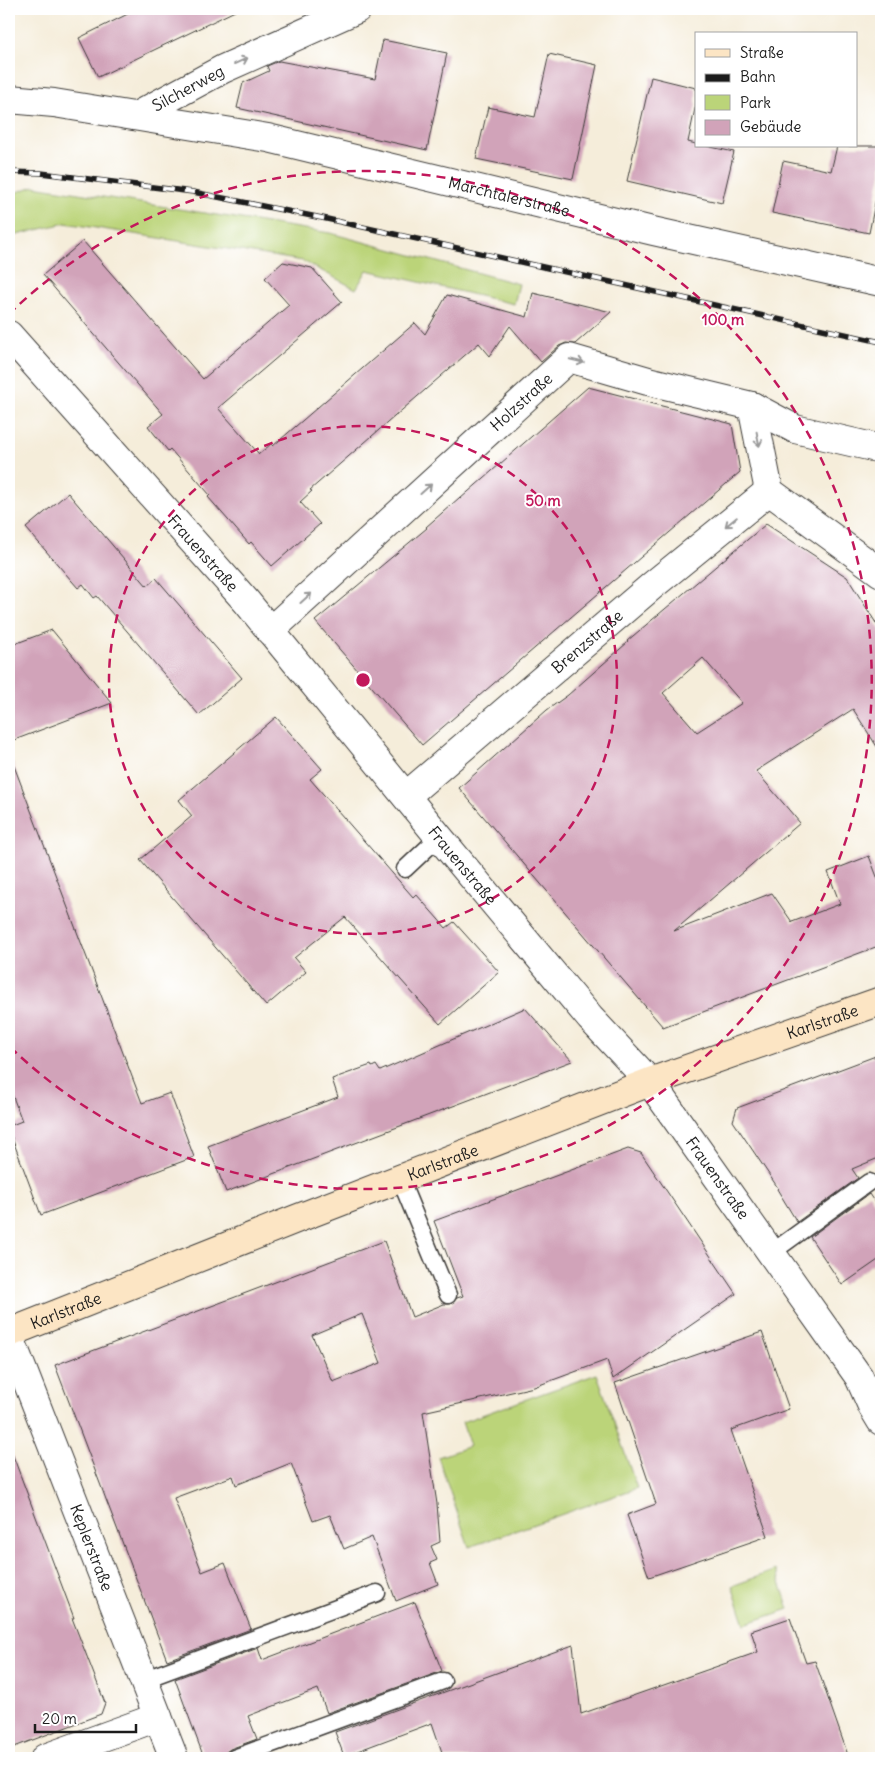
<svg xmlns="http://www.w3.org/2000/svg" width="890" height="1767" viewBox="0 0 890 1767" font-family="Delius,sans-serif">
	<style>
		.green { fill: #bbd479; stroke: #6c784a }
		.building { fill: #d1a3b9; fill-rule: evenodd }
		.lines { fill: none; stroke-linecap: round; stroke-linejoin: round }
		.service-casing { stroke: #3d3b38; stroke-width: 19 }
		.minor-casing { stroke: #3d3b38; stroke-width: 30 }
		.secondary-casing { stroke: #3d3b38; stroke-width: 30 }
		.service { stroke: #fff; stroke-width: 16 }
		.minor { stroke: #fff; stroke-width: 28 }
		.secondary { stroke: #fce5c4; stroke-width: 28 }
		.rail-casing { stroke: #1c1c1c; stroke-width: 5.5 }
		.rail { stroke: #fff; stroke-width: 4; stroke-dasharray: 11; stroke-linecap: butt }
		.oneway { stroke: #999 }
		.ring { fill: none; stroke: #c2185b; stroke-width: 2.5; stroke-dasharray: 9 6 }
		.labels { text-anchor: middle; stroke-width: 4; stroke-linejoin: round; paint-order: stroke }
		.street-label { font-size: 16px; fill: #1c1c1c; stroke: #fff }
		.centre { fill: #c2185b; stroke: #fff; stroke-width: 2.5 }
		.ring-label { font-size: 15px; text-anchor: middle; font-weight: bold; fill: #c2185b; stroke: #fff; stroke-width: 4; stroke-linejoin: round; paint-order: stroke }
	</style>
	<rect width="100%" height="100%" fill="#fff"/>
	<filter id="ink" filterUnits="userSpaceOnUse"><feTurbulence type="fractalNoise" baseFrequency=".02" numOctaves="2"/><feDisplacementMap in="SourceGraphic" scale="10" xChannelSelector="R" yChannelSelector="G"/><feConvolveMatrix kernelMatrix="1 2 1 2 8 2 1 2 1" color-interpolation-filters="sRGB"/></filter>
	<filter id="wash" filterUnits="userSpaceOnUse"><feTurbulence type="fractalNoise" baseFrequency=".0096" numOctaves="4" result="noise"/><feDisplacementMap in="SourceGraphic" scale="20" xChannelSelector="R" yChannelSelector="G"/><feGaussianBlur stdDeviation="1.12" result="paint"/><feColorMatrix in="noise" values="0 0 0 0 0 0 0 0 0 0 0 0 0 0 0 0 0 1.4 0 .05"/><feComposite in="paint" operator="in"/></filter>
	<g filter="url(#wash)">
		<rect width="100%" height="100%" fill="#f5edda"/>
		<!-- green -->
		<path class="green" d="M34 186 330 233 519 284 514 304 367 270 356 289 303 261 65 223 9 237V195Z
			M597 1374 637 1488 469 1547 438 1457 470 1446 462 1422Z
			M776 1570 789 1609 745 1624 732 1586Z"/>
		<g id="blocks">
			<!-- building -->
			<path class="building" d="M138 9H239L98 77 79 38Z
				M383 40 447 53 427 150 237 108 243 83 269 71 267 66 279 61 375 79Z
				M549 54 597 65 573 179 476 159 488 107 535 117Z
				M651 77 696 88V104L688 142 696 144V146H706L734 152 722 203 627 181Z
				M837 146H881V173L869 233 772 213 783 161 831 171Z
				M83 241 203 379 289 305 265 278 283 262 312 268 342 302 218 408 259 454 271 444 273 446 415 323 425 334 447 295 527 317 533 293 611 312 575 344 566 343 559 346 541 362 510 326 490 356 479 343 310 490 312 491 300 502 320 524 272 566 251 542 249 544 208 497 210 495 170 449 168 451 148 426 163 414 43 275Z
				M588 387 732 424 740 472 422 745 315 621 427 528 426 527 459 498 460 499Z
				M68 493 147 586 156 578 242 678 199 715 97 596 94 598 83 584 78 588 26 528Z
				M766 524 847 577 881 631V753L853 709 756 771 800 823 674 931 772 893 792 922 840 904 828 872 869 856 881 887V945L663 1027 459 788 547 710 568 695 628 642 627 641ZM703 658 742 703 697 732 663 693Z
				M52 630 112 703 9 742V646Z
				M276 717 322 769 310 779 413 897 416 894 446 928 454 922 499 972 440 1024 345 917 294 958 306 972 266 1006 140 860 192 816 179 800Z
				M11 758 142 1103 170 1093 194 1157 41 1215 9 1130V1126L22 1121 9 1086V759Z
				M525 1008 572 1061 226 1192 208 1146 338 1097 332 1079 371 1065 372 1067 376 1065 380 1071Z
				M881 1054V1157L852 1169 858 1178 797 1222 777 1189 778 1188 733 1121 737 1108Z
				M628 1149 641 1153 736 1294 613 1379 607 1360 534 1387 423 1412 437 1504 440 1542 431 1546 437 1560 430 1563 438 1584 396 1601 372 1537 344 1549 330 1515 313 1521 291 1463 236 1485 233 1476 174 1498 202 1572 225 1563 251 1629 167 1660 55 1365 384 1241 412 1317 444 1304H451L457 1298 463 1296 434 1221ZM362 1314 381 1363 333 1382 312 1335Z
				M869 1194 881 1212V1258L842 1285 810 1237Z
				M762 1332 789 1409 731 1430 768 1536 649 1577 627 1515 656 1504 615 1383Z
				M12 1453 74 1618H72L105 1703 101 1714 9 1749V1454Z
				M415 1602 442 1671 327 1713 318 1689 248 1716 257 1739 230 1749 226 1752 224 1758H204L175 1679 258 1648 262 1660Z
				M790 1618 806 1663 815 1661 849 1758H444L432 1723 344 1756 335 1732 573 1645 581 1714 758 1652 751 1631Z"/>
		</g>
	</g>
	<g filter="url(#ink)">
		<use href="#blocks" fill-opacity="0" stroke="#3d3b38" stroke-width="1"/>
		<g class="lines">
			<defs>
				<path id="service" d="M405 869 439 837
					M400 1179 448 1295
					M771 1253 869 1182
					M143 1680 377 1593
					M234 1758 443 1681"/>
				<g id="minor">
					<path id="s1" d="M9 99 54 103 268 138 653 231 881 282"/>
					<path id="s2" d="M136 116 223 69 357 9"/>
					<path id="s3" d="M9 335 246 601 439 837 590 1018 650 1082 859 1377 872 1406 881 1421"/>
					<path d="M752 406 795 429 881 449"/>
					<path d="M769 491 881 573"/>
					<path id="s4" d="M270 631 569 358 648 381 752 406 769 491"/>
					<path id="s5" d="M406 796 653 585 769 491"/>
					<path id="s6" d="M9 1335 174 1758"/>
					<path d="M45 1758 158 1717"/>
				</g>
				<g id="secondary">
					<path id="s7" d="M9 1333 296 1219 650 1082 881 1001"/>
				</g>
			</defs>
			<!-- service casing -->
			<use href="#service" class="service-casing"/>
			<!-- minor casing -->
			<use href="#minor" class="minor-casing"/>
			<!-- secondary casing -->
			<use href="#secondary" class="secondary-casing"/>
			<!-- service -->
			<use href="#service" class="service"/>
			<!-- minor -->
			<use href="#minor" class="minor"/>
			<!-- secondary -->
			<use href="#secondary" class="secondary"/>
			<defs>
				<path id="rail" d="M9 172 41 173 193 192 327 219 881 342"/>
			</defs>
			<!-- rail casing -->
			<use href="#rail" class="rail-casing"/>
			<!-- rail -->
			<use href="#rail" class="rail"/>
		</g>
		<!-- one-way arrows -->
		<defs><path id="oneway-shaft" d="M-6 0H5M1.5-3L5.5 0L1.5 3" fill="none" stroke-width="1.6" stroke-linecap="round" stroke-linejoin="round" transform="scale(1.25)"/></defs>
		<g class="oneway">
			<use href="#oneway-shaft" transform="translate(241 61) rotate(-24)"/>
			<use href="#oneway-shaft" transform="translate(577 361) rotate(14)"/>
			<use href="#oneway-shaft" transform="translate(758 439) rotate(79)"/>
			<use href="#oneway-shaft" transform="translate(426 489) rotate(-42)"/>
			<use href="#oneway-shaft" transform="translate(731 522) rotate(141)"/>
			<use href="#oneway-shaft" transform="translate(306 598) rotate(-42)"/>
		</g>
	</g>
	<!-- distance rings -->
	<g class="ring">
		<circle cx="363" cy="680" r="254"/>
		<path d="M9 314A509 509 0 1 1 9 1046"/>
	</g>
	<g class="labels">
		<!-- street labels -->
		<g class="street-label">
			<text dy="6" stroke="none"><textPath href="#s2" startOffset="59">Silcherweg</textPath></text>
			<text dy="6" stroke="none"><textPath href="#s1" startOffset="510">Marchtalerstraße</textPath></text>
			<text dy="6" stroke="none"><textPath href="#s4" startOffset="340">Holzstraße</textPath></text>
			<text dy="6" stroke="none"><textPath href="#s3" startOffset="292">Frauenstraße</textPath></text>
			<text dy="6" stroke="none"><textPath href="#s5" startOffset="238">Brenzstraße</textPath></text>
			<text dy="6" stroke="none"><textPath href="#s3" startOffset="698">Frauenstraße</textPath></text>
			<text dy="6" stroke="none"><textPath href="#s7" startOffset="871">Karlstraße</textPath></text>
			<text dy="6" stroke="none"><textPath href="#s7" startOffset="466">Karlstraße</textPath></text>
			<text dy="6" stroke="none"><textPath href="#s3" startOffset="1102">Frauenstraße</textPath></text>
			<text dy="6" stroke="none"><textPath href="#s7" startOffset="61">Karlstraße</textPath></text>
			<text dy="6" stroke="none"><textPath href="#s6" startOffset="228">Keplerstraße</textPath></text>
		</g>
	</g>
	<circle cx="363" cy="680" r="8" class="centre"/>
	<g class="ring-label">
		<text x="723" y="325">100 m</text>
		<text x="543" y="506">50 m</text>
	</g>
	<!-- margin -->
	<rect width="890" height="1767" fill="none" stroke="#fff" stroke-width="30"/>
	<!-- legend -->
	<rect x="695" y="32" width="162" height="115" fill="#ffffff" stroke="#a4a4a4"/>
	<rect x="705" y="49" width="25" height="8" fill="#fce5c4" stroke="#a4a4a4"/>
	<text x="740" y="58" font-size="15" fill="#1c1c1c">Straße</text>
	<rect x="705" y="74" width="25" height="8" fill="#1c1c1c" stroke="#a4a4a4"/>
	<text x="740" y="82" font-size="15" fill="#1c1c1c">Bahn</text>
	<rect x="705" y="95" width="25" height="15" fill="#bbd479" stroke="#a4a4a4"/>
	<text x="740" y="108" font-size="15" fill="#1c1c1c">Park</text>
	<rect x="705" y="120" width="25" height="15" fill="#d1a3b9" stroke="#a4a4a4"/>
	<text x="740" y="132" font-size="15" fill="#1c1c1c">Gebäude</text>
	<!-- scale -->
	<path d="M35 1724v8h101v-8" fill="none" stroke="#1c1c1c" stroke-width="2.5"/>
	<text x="42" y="1724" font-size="15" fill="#1c1c1c" stroke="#ffffff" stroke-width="4" paint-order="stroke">20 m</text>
</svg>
